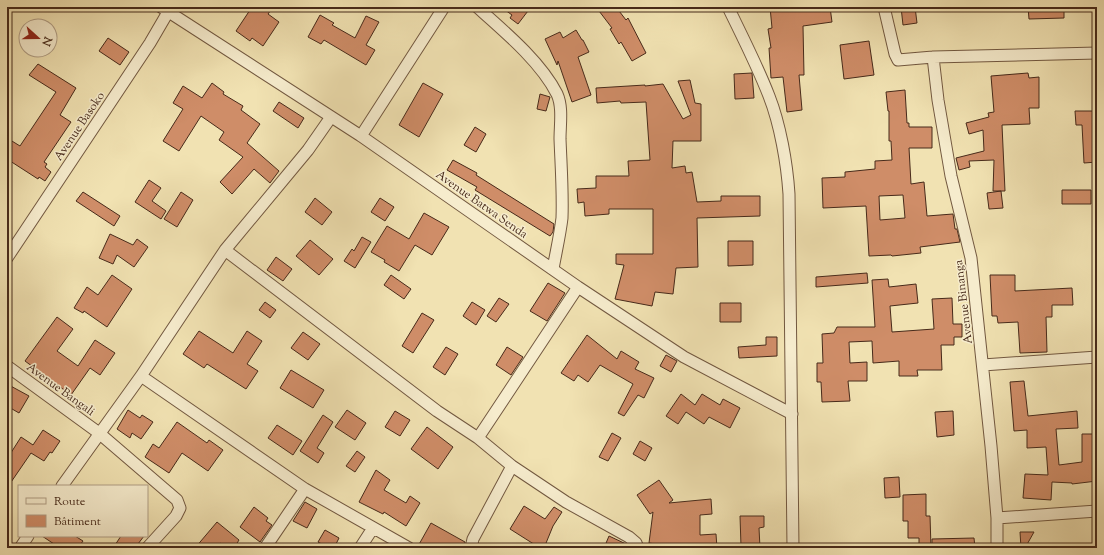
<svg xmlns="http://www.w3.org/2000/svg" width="1104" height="555" viewBox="0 0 1104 555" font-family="'Sorts Mill Goudy',serif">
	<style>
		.building { fill: #cf8d68; stroke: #472a1a; fill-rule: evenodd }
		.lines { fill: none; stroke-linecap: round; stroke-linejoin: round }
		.minor-casing { stroke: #725840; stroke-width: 13 }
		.minor { stroke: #f6eccd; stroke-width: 11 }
		.labels { text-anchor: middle; stroke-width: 3; stroke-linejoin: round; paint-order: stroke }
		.street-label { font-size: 12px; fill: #472a1a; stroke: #f6eccd }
	</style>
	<rect width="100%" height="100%" fill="#f1e2b2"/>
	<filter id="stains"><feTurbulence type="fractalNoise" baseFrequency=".005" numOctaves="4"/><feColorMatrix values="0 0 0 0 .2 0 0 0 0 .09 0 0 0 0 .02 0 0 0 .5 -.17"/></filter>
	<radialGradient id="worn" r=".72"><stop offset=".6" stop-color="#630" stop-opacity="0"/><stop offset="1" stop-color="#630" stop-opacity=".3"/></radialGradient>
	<!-- building -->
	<path class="building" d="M252 7H273L268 14 279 22 263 46 252 38 250 41 236 31Z
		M501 7H531L518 24 510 18 512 15Z
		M596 7H616L626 20 628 18 646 53 632 61 621 42 619 44 610 29 612 28Z
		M770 7H830L832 22 803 26 804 75H799L802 110 787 112 783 77 771 78 769 48H771L768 29 772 28Z
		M901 7H915L917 23 903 25Z
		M1028 7H1064V18L1029 19Z
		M320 15 334 23 332 25 355 38 366 16 379 22 366 45 375 50 366 65 324 40 321 44 308 37Z
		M576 30 582 40H583L589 52 578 57 591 95 572 102 558 61 557 65 545 39 560 32 563 38Z
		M108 38 129 52 120 65 99 51Z
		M869 41 874 75 844 79 840 45Z
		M38 64 76 88 60 115 71 122 44 162 47 164 45 167 51 172 45 181 39 177 38 179 7 159V138L20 146 56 92 29 75Z
		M752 73 754 98 735 99 734 74Z
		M1028 73 1029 78 1039 77V108H1029L1030 124 1002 125 1005 191H993L994 160 969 161 970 167 959 170 956 158 984 151 983 130 969 134 966 123 989 117 988 113 994 112 991 76Z
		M690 80 695 103 701 104V141H673L672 168 685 166 686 173 692 172 697 202 721 201V196H760V216L697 218 698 267 676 268 673 294 655 292 652 306 615 299 624 265 616 264V254H653V209H609V214L585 216 584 202 578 203 577 189 596 188V176H629L628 161 650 160 646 102 621 103 620 101 597 103 596 88 645 85V86L663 84 683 119 691 115 678 81Z
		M212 83 224 92 223 94 243 106 241 110 260 124 247 143 279 171 270 183 254 169 232 194 220 182 243 157 219 140 224 132 201 116 179 151 163 141 183 109 173 103 183 86 202 98Z
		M423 83 443 94 419 137 399 125Z
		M905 90 907 123H909V127H932V148H909L911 184 924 182 927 216 953 214 955 229H957L960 242 920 247 921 253 892 256 891 255 869 256 866 206 823 208 822 178 845 177V172L875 169V161L892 160 891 141H889V111H888L886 92ZM903 195 905 218 880 220 879 196Z
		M540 94 550 97 546 111 537 109Z
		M279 102 304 118 298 128 273 111Z
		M1075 111H1097V162L1084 163 1082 125H1076Z
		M475 127 486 134 476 152 464 145Z
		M453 160 477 173 476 175 554 224 553 232 550 236 475 190 477 187 447 170Z
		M149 180 161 188 152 201 166 211 161 219 135 202Z
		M1062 190H1091V204H1062Z
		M1001 191 1003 208 989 209 987 193Z
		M83 192 120 216 114 226 76 201Z
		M181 192 193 200 177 227 164 219Z
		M315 198 332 212 322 225 305 212Z
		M380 198 394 207 385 221 371 212Z
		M424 213 449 227 432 255 415 245 399 271 384 262 385 260 371 252 387 226 409 239Z
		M110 234 133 245 137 239 148 247 134 267 117 255 113 264 99 258Z
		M362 237 371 242 355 268 344 261 352 249 354 251Z
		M310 240 333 259 319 275 296 256Z
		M728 241H753V265L728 266Z
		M276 257 292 269 283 281 267 270Z
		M867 273 868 283 816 287V277Z
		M112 275 132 289 107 327 84 311 83 313 74 308 87 287 98 295Z
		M391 275 411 289 404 299 384 285Z
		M990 275H1015V291L1072 288 1073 305H1052V317H1046L1047 352 1020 353 1018 322 998 323 997 316H992Z
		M888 279 889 287 916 284 918 303 890 306 892 332 934 329 932 299 952 298 953 324H962V337H954V345H941L942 370H917L918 376H899V361L873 363 872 341 849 342 850 363 867 362V381H848L850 401 822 402 821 382H817V363H823L822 334 834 333 837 327H875L872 280Z
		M548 283 565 293 547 321 530 311Z
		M499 298 509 304 496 322 487 316Z
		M265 302 276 310 270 318 259 310Z
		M472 302 485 310 476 325 463 316Z
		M720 303H741V322H720Z
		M422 313 434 320 413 353 402 346Z
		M57 317 73 329 57 351 78 366 95 340 115 353 100 375 90 368 71 395 25 361Z
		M199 331 233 353 247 331 262 341 247 364 258 371 246 389 207 364 204 368 183 354Z
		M303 332 320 344 308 360 291 348Z
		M587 335 617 359 621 351 639 362 635 369 654 378 644 398 638 395 624 416 618 413 633 384 600 365 588 382 578 375 574 381 561 373Z
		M766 337H777V356L739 358 738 347 766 345Z
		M446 347 458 354 445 375 433 367Z
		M507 347 523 357 511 375 496 365Z
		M666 355 677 361 671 372 660 366Z
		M291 370 324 390 313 408 280 388Z
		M1024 381 1028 416 1077 411 1078 428 1056 429 1059 465 1082 462V434H1097V481L1072 484V483L1052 482 1051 500 1023 498 1025 474 1048 475 1046 447 1027 448V430L1014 431 1010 382Z
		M7 384 29 396 19 413 7 406Z
		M681 394 695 405 702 394 720 405 723 399 740 408 730 428 709 417 704 424 686 412 678 424 666 416Z
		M128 410 140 418 142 415 153 422 141 439 132 433 130 438 117 429Z
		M347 410 366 423 355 440 335 427Z
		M395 411 410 420 400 436 385 427Z
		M953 411 954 435 937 437 935 412Z
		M323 415 333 422 317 448 324 453 318 463 300 451Z
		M177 422 207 443 209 440 223 450 208 471 182 453 169 473 145 457 153 444 159 448Z
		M277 425 302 441 293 455 268 438Z
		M427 427 453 447 438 469 411 449Z
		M43 430 60 441 52 453 50 452 44 461 31 453 7 488V459L21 437 33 445Z
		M612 433 621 438 608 461 599 457Z
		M640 441 652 448 645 461 633 454Z
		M357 451 365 457 355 472 346 466Z
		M376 470 390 480 384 490 406 503 410 496 420 503 406 526 384 512 383 514 359 502Z
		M899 477 900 497 885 498 884 478Z
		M659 480 673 500 669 503 711 499 712 514 700 515V535L716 534 717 548H684L649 543 653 512 650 514 637 495Z
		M926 494V516H930L931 548H919V538H908V521H903V495Z
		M305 502 317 509 307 528 293 521Z
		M524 506 545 519 554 507 562 512 553 526 544 548H540L510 529Z
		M254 507 268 518 266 521 272 525 260 542 240 527Z
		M740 516H764V527L759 528 760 548H750V546H741Z
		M217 522 239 540 234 548H227L220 543 216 548H195Z
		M431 523 465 542 464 548H417Z
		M325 530 339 538 334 548H329L318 542Z
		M1020 532H1034L1025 548H1021Z
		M42 536H75L83 541 78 548H60Z
		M121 536H144L135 548H113Z
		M609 536 626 544 630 548H604Z
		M974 538 975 548H932V539Z"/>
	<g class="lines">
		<defs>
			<path id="minor" d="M161 7 361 136 578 287 684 357 792 414
				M477 7C504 31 541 62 557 94 563 107 560 125 560 139 561 165 563 192 562 218 560 235 556 252 553 269
				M728 7C742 36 757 65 769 96 780 124 787 163 789 194L793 548
				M884 7 895 54 898 60 933 57 1097 53
				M933 57 938 100 951 176 971 258 991 446 997 518V548
				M361 136 444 7
				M225 250 437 411 478 438 512 466 566 502 629 537 636 543 638 548
				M7 258 150 43 171 7
				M983 365 1097 357
				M7 366 99 433 177 500 180 508 176 516 147 548
				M141 376 305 489 409 548
				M478 438 578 287
				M62 486 141 376 225 250 308 150 331 117
				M997 518 1097 511
				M20 548 28 536
				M265 548 305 489
				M360 548 373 528
				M471 548 473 539 512 466"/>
		</defs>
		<!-- minor casing -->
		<use href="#minor" class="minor-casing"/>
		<!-- minor -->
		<use href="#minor" class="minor"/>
	</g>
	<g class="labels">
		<!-- street labels -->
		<g class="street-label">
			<text transform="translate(79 126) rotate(-56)" y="4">Avenue Basoko</text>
			<text transform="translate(482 204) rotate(35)" y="4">Avenue Batwa Senda</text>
			<text transform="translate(963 302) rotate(-97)" y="4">Avenue Binanga</text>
			<text transform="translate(61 389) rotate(36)" y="4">Avenue Bangali</text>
		</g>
	</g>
	<!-- margin -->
	<rect width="1104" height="555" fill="none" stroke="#f1e2b2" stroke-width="24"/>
	<rect x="8" y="8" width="1088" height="539" fill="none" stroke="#472a1a" stroke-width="2"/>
	<rect x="12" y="12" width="1080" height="531" fill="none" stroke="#472a1a"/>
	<!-- legend -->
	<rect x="18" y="485" width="130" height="52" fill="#f6eccd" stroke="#b09e85"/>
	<rect x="26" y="498" width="20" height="6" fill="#f6eccd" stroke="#b09e85"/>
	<text x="54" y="505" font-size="12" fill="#472a1a">Route</text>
	<rect x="26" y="515" width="20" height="12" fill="#cf8d68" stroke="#b09e85"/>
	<text x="54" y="525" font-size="12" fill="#472a1a">Bâtiment</text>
	<!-- north arrow -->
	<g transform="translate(38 38) rotate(111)"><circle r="19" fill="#f6eccd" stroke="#b09e85"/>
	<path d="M0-3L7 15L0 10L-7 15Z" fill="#8f2418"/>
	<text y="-6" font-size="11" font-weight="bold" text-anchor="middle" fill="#472a1a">N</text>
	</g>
	<rect width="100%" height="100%" filter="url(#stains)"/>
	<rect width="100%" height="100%" fill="url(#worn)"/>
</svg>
